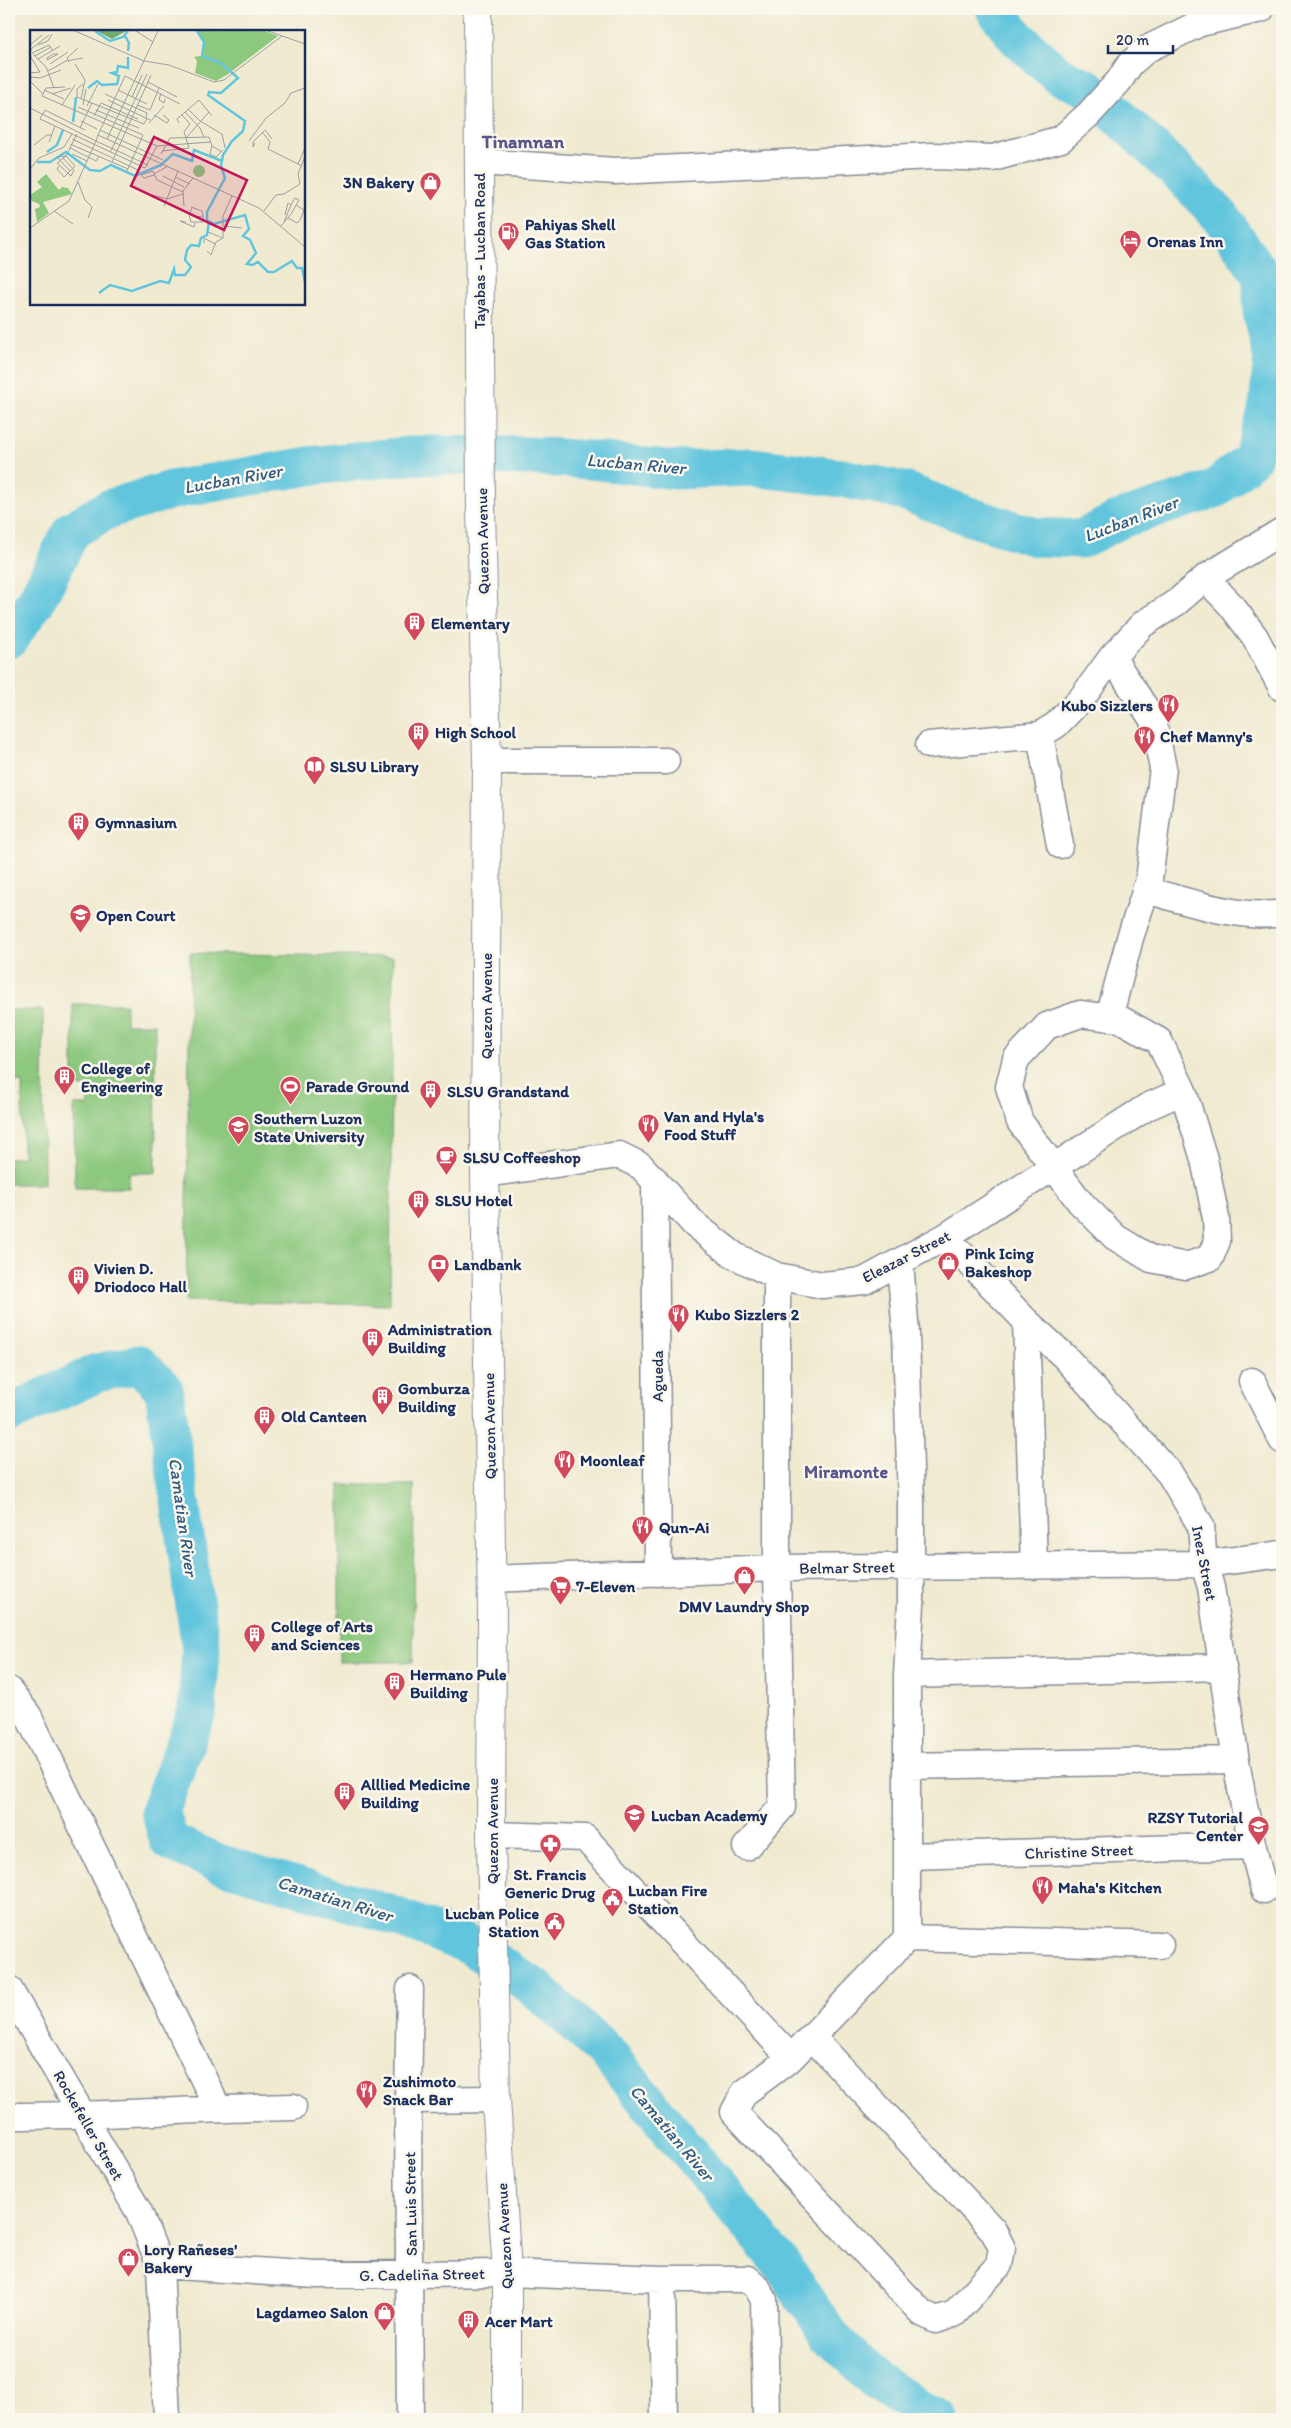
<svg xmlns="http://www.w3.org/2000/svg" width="1291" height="2428" viewBox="0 0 1291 2428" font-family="Itim,sans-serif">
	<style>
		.green { fill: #8cc87e; stroke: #547c6e }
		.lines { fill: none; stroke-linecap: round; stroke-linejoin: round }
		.stream { stroke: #60c5dd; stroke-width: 6 }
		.river { stroke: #60c5dd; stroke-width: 39 }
		.minor-casing { stroke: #868c97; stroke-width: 29 }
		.secondary-casing { stroke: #868c97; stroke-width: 30 }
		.minor { stroke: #fff; stroke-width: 26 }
		.secondary { stroke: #fff; stroke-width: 28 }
		.labels { text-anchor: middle; stroke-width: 5; stroke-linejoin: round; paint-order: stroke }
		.poi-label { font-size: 16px; font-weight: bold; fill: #1b2f5e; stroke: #fbf7ec; text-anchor: start }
		.street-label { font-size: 16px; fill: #1b2f5e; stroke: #fbf7ec }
		.water-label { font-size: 18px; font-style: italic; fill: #305c84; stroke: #fbf7ec }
		.neighbourhood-label { font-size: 18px; font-weight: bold; fill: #58568d; stroke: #fbf7ec }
		.quarter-label { font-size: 19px; font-weight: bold; fill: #58568d; stroke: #fbf7ec }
		.inset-river { fill: none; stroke: #60c5dd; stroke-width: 2.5 }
		.inset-road { fill: none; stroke: #9b9fa2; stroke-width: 1 }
		.view { fill: #c2185b; fill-opacity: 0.15; stroke: #c2185b; stroke-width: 2.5 }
		.inset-edge { fill: none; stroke: #1b2f5e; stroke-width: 2.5 }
	</style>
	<rect width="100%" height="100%" fill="#fbf7ec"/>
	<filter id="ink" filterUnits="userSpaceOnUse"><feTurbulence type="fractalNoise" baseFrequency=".02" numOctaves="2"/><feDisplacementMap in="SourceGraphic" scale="10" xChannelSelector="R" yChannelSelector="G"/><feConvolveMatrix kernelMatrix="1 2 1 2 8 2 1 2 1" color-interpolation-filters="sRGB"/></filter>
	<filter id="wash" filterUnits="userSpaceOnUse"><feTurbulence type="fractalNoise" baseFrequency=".0096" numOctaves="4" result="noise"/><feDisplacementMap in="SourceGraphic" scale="20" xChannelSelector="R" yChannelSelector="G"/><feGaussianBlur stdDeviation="1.12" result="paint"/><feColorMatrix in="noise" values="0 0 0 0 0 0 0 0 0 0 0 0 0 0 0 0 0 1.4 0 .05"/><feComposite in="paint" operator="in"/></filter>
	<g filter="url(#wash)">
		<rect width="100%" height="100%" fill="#f0ead0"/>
		<!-- green -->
		<path class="green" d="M190 953 393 957 390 1305 186 1301Z
			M73 1004H126V1024H155L156 1173H129V1188H75L74 1105H88L87 1087 73 1086Z
			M9 1010H43L44 1184H9V1158L23 1157 22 1082H9Z
			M339 1485H414L413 1662H339Z"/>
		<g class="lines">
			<!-- stream -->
			<path class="stream" d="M1268 406 1282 403"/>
			<!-- river -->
			<path class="river" d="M9 639 36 601 72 530 109 509 171 490 309 466 419 455 528 456 589 460 675 470 752 467 842 478 904 491 971 517 1036 537 1081 539 1121 519 1215 489 1252 458 1268 406 1273 358 1262 311V276L1221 217 1183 177 1089 89 1058 75 1016 37 995 9
				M9 1414 97 1373 139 1364 164 1389 201 1649 197 1712 160 1810 169 1841 218 1863 389 1914 467 1944 534 1987 606 2052 783 2266 829 2334 874 2379 922 2411 939 2419"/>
		</g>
	</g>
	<g filter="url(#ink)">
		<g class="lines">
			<defs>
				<path id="minor" d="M479 162 615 171 933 156 993 158 1061 139 1089 114 1119 81 1130 64 1147 49 1200 23 1261 9
					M1205 578 1231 605 1255 637 1282 688
					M1040 735 1060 845
					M929 745 1040 735 1056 725 1082 698 1112 657
					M487 761H666
					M1145 890C1188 901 1238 920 1282 913
					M1080 1014 1120 1019 1159 1041 1183 1091 1204 1159 1216 1218 1217 1241 1210 1258 1186 1266 1151 1259 1115 1237 1080 1202 1020 1122 1009 1087 1016 1059 1047 1026Z
					M1109 1018 1130 938 1149 880 1163 768 1153 720 1112 657 1143 624 1177 602 1205 578 1282 531
					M485 1174 619 1155 641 1166 695 1225 735 1256 777 1276 822 1285 864 1281 945 1237 1147 1107 1183 1091
					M655 1180 658 1573
					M945 1237 1026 1321 1065 1357 1170 1474 1201 1526 1204 1564 1211 1587C1226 1688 1236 1791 1264 1890
					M1026 1321 1034 1566
					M1252 1381 1282 1440
					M491 1579 777 1568 1204 1564 1282 1554
					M907 1675 1223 1667
					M9 1690 28 1715 218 2109
					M907 1766 1236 1760
					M491 1835 585 1838 791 2058
					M746 1847 782 1807 777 1568V1276
					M907 1856 1252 1846
					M907 1938 1160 1945
					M9 1989 139 2212 160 2265 167 2419
					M410 1989 408 2100 410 2419
					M812 2037 993 2230 1002 2248 999 2265 954 2314 936 2320 922 2313 734 2112 744 2093 791 2058 907 1938V1675L911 1604V1503L906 1333 900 1263
					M408 2100 496 2099
					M9 2116C104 2116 198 2109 293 2107
					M160 2265 317 2275 507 2273 662 2279H748L757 2287 764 2300 766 2419
					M662 2279 664 2419"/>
				<path id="secondary" d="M478 9 481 509 487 761 485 1174 492 1611 491 1835 496 2099 507 2273V2419"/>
			</defs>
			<!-- minor casing -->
			<use href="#minor" class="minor-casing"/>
			<!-- secondary casing -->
			<use href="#secondary" class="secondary-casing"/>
			<!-- minor -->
			<use href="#minor" class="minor"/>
			<!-- secondary -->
			<use href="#secondary" class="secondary"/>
		</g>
	</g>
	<!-- icons -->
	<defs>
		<symbol id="shop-pin" viewBox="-11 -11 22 30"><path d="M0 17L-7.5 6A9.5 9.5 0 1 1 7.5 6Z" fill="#d1495b" stroke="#fbf7ec"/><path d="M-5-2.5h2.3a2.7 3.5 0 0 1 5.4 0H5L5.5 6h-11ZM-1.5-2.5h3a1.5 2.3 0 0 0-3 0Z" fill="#fff"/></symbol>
		<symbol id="fuel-pin" viewBox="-11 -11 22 30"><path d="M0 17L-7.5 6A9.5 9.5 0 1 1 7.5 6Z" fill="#d1495b" stroke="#fbf7ec"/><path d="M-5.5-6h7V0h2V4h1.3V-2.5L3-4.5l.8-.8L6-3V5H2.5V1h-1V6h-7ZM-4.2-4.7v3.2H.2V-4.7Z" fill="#fff"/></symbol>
		<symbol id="hotel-pin" viewBox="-11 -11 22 30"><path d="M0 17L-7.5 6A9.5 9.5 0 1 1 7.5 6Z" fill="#d1495b" stroke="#fbf7ec"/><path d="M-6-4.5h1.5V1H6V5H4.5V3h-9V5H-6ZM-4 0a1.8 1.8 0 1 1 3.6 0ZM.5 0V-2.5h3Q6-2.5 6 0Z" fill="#fff"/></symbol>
		<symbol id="building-pin" viewBox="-11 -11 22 30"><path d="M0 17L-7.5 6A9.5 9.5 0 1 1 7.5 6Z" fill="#d1495b" stroke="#fbf7ec"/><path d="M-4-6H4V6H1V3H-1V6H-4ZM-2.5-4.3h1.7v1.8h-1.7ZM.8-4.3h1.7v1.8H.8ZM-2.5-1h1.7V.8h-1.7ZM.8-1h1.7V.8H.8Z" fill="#fff"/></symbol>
		<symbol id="restaurant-pin" viewBox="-11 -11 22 30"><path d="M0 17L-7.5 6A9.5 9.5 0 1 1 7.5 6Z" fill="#d1495b" stroke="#fbf7ec"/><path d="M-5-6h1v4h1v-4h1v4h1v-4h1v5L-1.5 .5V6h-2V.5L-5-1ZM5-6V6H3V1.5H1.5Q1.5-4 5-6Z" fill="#fff"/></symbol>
		<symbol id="library-pin" viewBox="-11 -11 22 30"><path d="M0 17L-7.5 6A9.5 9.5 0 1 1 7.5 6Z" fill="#d1495b" stroke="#fbf7ec"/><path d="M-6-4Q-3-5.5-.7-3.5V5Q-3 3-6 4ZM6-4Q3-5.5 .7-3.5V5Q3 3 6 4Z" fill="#fff"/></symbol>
		<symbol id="school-pin" viewBox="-11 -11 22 30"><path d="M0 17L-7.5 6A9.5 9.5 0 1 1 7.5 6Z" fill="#d1495b" stroke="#fbf7ec"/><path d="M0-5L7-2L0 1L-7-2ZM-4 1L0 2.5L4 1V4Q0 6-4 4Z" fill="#fff"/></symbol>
		<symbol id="stadium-pin" viewBox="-11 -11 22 30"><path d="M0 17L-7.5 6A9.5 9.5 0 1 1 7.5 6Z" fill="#d1495b" stroke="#fbf7ec"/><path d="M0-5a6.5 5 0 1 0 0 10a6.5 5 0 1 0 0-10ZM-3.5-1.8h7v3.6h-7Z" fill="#fff"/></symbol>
		<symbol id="university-pin" viewBox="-11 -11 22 30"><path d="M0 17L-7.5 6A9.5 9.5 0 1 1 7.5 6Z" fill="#d1495b" stroke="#fbf7ec"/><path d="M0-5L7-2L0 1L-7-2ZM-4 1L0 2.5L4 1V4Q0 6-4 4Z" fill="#fff"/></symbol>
		<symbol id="cafe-pin" viewBox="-11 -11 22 30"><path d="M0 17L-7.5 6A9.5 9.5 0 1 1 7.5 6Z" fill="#d1495b" stroke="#fbf7ec"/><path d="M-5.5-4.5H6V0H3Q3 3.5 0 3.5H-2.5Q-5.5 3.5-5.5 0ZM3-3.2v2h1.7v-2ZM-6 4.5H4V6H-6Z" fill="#fff"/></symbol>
		<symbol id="bank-pin" viewBox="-11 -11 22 30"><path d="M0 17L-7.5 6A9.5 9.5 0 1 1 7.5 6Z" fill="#d1495b" stroke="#fbf7ec"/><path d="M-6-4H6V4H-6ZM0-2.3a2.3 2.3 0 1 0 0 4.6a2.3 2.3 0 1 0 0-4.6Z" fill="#fff"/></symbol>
		<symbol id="supermarket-pin" viewBox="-11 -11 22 30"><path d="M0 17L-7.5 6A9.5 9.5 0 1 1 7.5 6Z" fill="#d1495b" stroke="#fbf7ec"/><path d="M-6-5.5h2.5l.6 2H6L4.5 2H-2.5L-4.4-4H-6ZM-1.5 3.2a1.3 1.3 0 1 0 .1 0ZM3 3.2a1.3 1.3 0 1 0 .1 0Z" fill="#fff"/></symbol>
		<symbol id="pharmacy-pin" viewBox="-11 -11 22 30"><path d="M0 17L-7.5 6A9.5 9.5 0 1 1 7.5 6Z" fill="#d1495b" stroke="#fbf7ec"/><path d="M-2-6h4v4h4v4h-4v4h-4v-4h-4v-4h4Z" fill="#fff"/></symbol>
		<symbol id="civic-pin" viewBox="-11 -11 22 30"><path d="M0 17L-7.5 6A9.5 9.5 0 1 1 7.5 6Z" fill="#d1495b" stroke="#fbf7ec"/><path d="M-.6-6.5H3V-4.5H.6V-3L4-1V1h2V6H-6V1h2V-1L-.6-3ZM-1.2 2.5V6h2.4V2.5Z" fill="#fff"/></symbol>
	</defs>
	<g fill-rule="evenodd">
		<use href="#shop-pin" x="418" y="170" width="25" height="34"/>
		<use href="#fuel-pin" x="496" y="220" width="25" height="34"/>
		<use href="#hotel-pin" x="1118" y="228" width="25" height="34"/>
		<use href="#building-pin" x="402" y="610" width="25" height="34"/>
		<use href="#restaurant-pin" x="1156" y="692" width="25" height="34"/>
		<use href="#building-pin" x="406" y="720" width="25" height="34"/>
		<use href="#restaurant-pin" x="1132" y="724" width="25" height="34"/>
		<use href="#library-pin" x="302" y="754" width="25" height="34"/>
		<use href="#building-pin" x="66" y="810" width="25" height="34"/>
		<use href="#school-pin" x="68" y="902" width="25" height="34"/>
		<use href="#building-pin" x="52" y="1064" width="25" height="34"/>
		<use href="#stadium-pin" x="278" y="1074" width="25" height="34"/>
		<use href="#building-pin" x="418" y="1078" width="25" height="34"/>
		<use href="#restaurant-pin" x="636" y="1112" width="25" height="34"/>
		<use href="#university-pin" x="226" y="1114" width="25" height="34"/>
		<use href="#cafe-pin" x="434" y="1144" width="25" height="34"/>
		<use href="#building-pin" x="406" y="1188" width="25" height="34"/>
		<use href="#shop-pin" x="936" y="1250" width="25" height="34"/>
		<use href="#bank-pin" x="426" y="1252" width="25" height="34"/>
		<use href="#building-pin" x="66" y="1264" width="25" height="34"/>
		<use href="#restaurant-pin" x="666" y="1302" width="25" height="34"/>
		<use href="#building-pin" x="360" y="1326" width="25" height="34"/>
		<use href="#building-pin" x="370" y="1384" width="25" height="34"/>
		<use href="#building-pin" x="252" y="1404" width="25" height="34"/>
		<use href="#restaurant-pin" x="552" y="1448" width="25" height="34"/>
		<use href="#restaurant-pin" x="630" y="1514" width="25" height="34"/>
		<use href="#shop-pin" x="732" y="1564" width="25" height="34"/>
		<use href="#supermarket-pin" x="548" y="1574" width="25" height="34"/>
		<use href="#building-pin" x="242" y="1622" width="25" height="34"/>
		<use href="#building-pin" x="382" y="1670" width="25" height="34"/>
		<use href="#building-pin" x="332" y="1780" width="25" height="34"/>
		<use href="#school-pin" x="622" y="1802" width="25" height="34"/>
		<use href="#school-pin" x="1246" y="1814" width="25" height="34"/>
		<use href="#pharmacy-pin" x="538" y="1832" width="25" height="34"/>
		<use href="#restaurant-pin" x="1030" y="1874" width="25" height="34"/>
		<use href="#civic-pin" x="600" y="1886" width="25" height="34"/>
		<use href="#civic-pin" x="542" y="1910" width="25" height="34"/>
		<use href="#restaurant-pin" x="354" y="2078" width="25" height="34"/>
		<use href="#shop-pin" x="116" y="2246" width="25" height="34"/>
		<use href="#shop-pin" x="372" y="2300" width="25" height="34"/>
		<use href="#building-pin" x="456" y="2308" width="25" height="34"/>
	</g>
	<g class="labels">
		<!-- poi labels -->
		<g class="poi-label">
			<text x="414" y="188" text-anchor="end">3N Bakery</text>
			<text x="525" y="230">Pahiyas Shell<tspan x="525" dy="18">Gas Station</tspan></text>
			<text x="1147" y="247">Orenas Inn</text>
			<text x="431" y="629">Elementary</text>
			<text x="1153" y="711" text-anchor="end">Kubo Sizzlers</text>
			<text x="435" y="738">High School</text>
			<text x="1160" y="742">Chef Manny's</text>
			<text x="330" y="772">SLSU Library</text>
			<text x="95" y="828">Gymnasium</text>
			<text x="96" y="921">Open Court</text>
			<text x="81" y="1074">College of<tspan x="81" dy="18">Engineering</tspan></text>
			<text x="306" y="1092">Parade Ground</text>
			<text x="447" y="1097">SLSU Grandstand</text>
			<text x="664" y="1122">Van and Hyla's<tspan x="664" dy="18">Food Stuff</tspan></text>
			<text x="254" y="1124">Southern Luzon<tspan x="254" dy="18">State University</tspan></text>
			<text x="463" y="1163">SLSU Coffeeshop</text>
			<text x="435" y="1206">SLSU Hotel</text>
			<text x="965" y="1259">Pink Icing<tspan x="965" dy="18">Bakeshop</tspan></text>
			<text x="454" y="1270">Landbank</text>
			<text x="94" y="1274">Vivien D.<tspan x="94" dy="18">Driodoco Hall</tspan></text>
			<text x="695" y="1320">Kubo Sizzlers 2</text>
			<text x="388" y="1335">Administration<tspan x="388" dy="18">Building</tspan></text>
			<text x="398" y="1394">Gomburza<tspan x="398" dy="18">Building</tspan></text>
			<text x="281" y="1422">Old Canteen</text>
			<text x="580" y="1466">Moonleaf</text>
			<text x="659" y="1533">Qun-Ai</text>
			<text x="576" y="1592">7-Eleven</text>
			<text x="744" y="1612" text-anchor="middle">DMV Laundry Shop</text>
			<text x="271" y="1632">College of Arts<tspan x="271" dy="18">and Sciences</tspan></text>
			<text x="410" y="1680">Hermano Pule<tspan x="410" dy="18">Building</tspan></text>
			<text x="361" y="1790">Alllied Medicine<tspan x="361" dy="18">Building</tspan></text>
			<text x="651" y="1821">Lucban Academy</text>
			<text x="1243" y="1823" text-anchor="end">RZSY Tutorial<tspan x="1243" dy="18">Center</tspan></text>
			<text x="550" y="1880" text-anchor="middle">St. Francis<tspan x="550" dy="18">Generic Drug</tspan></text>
			<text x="1058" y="1893">Maha's Kitchen</text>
			<text x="628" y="1896">Lucban Fire<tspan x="628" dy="18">Station</tspan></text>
			<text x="539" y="1919" text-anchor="end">Lucban Police<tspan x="539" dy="18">Station</tspan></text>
			<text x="383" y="2087">Zushimoto<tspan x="383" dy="18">Snack Bar</tspan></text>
			<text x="144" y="2255">Lory Rañeses'<tspan x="144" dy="18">Bakery</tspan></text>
			<text x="368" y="2318" text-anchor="end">Lagdameo Salon</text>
			<text x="485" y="2327">Acer Mart</text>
		</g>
		<!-- street labels -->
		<g class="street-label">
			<text transform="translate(479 251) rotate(-90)" y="6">Tayabas - Lucban Road</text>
			<text transform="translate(482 541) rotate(-91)" y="6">Quezon Avenue</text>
			<text transform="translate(486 1006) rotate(-90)" y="6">Quezon Avenue</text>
			<text transform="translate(906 1256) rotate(-27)" y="6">Eleazar Street</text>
			<text transform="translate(657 1376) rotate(-90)" y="6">Agueda</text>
			<text transform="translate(489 1426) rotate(-91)" y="6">Quezon Avenue</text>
			<text transform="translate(1205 1563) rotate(79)" y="6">Inez Street</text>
			<text transform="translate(847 1567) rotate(-1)" y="6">Belmar Street</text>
			<text transform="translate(492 1831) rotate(-90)" y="6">Quezon Avenue</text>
			<text transform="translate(1079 1851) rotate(-2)" y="6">Christine Street</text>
			<text transform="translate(89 2125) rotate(60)" y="6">Rockefeller Street</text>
			<text transform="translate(410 2204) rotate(-91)" y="6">San Luis Street</text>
			<text transform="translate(504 2236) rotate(-93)" y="6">Quezon Avenue</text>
			<text transform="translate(422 2274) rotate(-1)" y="6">G. Cadeliña Street</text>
		</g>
		<!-- water labels -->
		<g class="water-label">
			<text transform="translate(636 464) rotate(5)" y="6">Lucban River</text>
			<text transform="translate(233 479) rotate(-10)" y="6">Lucban River</text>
			<text transform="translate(1131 519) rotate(-21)" y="6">Lucban River</text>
			<text transform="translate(183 1517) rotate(82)" y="6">Camatian River</text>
			<text transform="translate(335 1899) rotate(17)" y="6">Camatian River</text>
			<text transform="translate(672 2133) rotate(50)" y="6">Camatian River</text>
		</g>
		<!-- neighbourhood labels -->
		<g class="neighbourhood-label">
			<text x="846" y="1478">Miramonte</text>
		</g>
		<!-- quarter labels -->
		<g class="quarter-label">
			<text x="523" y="148">Tinamnan</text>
		</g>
	</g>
	<!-- overview -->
	<g transform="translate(30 30)">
		<rect width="275" height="275" fill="#f0ead0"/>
		<path d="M168 1H235L248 6 202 41 191 32 173 25 174 12ZM170 26 190 33 200 43 186 51 165 43 167 31 164 27ZM163 141a6 6 0 1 1 12 0a6 6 0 1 1-12 0ZM16 144 29 160 32 157 38 158 42 164 13 172 19 183 7 192 5 179 10 177 9 174 0 170V165L12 157 7 152Z" fill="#8cc87e"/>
		<path d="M67 1H96L82 9Z" fill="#71ac6d"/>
		<path class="inset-river" d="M65 1 80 11 93 7 98 1M167 1 174 12 172 26 191 33 208 48 191 63 179 62 178 65 215 91 213 101 202 111 193 125 191 136 195 148 177 182V190L184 194 215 185 219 199 213 206 220 210 226 223 217 234 222 235 228 232 238 242H244L262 231 267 238H272L275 252M95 6 99 13 98 21M58 58 67 51 72 55 87 54 89 46 82 43 87 42 88 36 98 38V27M43 92 46 68M17 122 27 115 33 100M7 132H20L36 122 60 140 70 141 81 135 105 146 131 135 143 124 162 131 164 120 192 131M69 263 80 255 102 261 130 251 139 253 144 239 145 245H155L161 237 155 230 157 220 161 215 169 216 171 208 177 205 179 192"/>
		<path class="inset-road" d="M45 1 114 31 139 35 184 52 194 50 252 6M106 1 123 12M238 1 275 14M0 15 12 5M8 15 18 11 22 4M0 20 19 5M2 23 19 15 23 21M3 24 8 29 30 16M23 24H28L17 30V28ZM0 26 10 42 0 43M5 26 21 17M8 29 16 37 24 58M39 32 37 28 48 18M20 34 38 22M45 34 55 50 51 69M18 41 36 31 53 28M0 47 10 48 31 40M0 51 13 64M118 52 147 67M35 57 16 58 12 66 127 116 181 112M14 60 34 69M88 60 117 74M131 63 129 70 134 73 135 69M22 64 41 58M75 64 117 83 116 88M47 67V59L53 54M102 67 112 45M44 69 47 67 114 94 117 88M78 70 120 90M32 75 45 55M53 75 56 59M107 75 120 80 129 58M57 76 68 54M48 77 113 105 97 141M0 78 66 111 68 105 229 178 275 217M158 79 170 91 192 104 195 118M66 80 109 98M155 82 170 98 174 107M124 85 137 93 139 90 133 85M64 86 71 73 108 89M51 91 67 99M119 93 134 76M149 93 147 89 169 70 182 86M50 98 62 73M55 100 15 80 10 89 115 138 127 116M70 100 133 130M233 103 240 112 238 119 272 136M68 105 95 46 150 74M156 108 179 82M42 109 108 140M77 109 128 1M219 111 236 88 255 73 261 63 275 58M19 112 25 96M225 113 223 117V112L235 100 242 109M40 114 98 139M4 115 17 105H22M182 116 180 124 186 127 193 120M40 118 66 131 69 126M81 121 117 44M132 121 159 118 154 102 160 94 152 85M42 124 57 131M131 124 140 108 179 107 182 116 192 122M33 128 44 140 41 146 27 133 36 126 47 104M82 132 121 45M268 134 275 118M29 136 27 139 34 147 45 136 36 126 27 127 40 141M0 139 9 128 34 117 42 104M124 144 138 136M124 145 114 148 111 145 123 141 127 150 153 162M133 146 154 157M145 147 160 154M48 152 55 170 62 177 58 188M122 165 137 169 153 164M134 176 148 141M154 176 153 161 163 148M161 177 172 181 173 186M162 178 159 185 161 192H173V186M24 181 43 194M234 181 246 165 254 164 270 154 268 144 275 126M159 183 165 187 173 186M255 185 258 173 261 175M258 188 267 193 270 190 274 180 266 175M156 192 150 191 164 197 165 193M195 196 212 198M251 196 261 184 269 170 265 168 261 175 254 192M0 198 39 171 66 111 118 135M178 202 193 208V186L202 166M174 213V208L185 214M177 221 181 225 186 212 193 208"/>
		<path class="view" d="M124 107 217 150 194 200 101 156Z"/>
		<rect width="275" height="275" class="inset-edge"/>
	</g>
	<!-- margin -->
	<rect width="1291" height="2428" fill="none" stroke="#fbf7ec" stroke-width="30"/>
	<!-- scale -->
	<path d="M1108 45v8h65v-8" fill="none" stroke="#1b2f5e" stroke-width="2.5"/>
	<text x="1116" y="45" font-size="15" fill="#1b2f5e" stroke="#fbf7ec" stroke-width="4" paint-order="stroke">20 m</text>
</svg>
